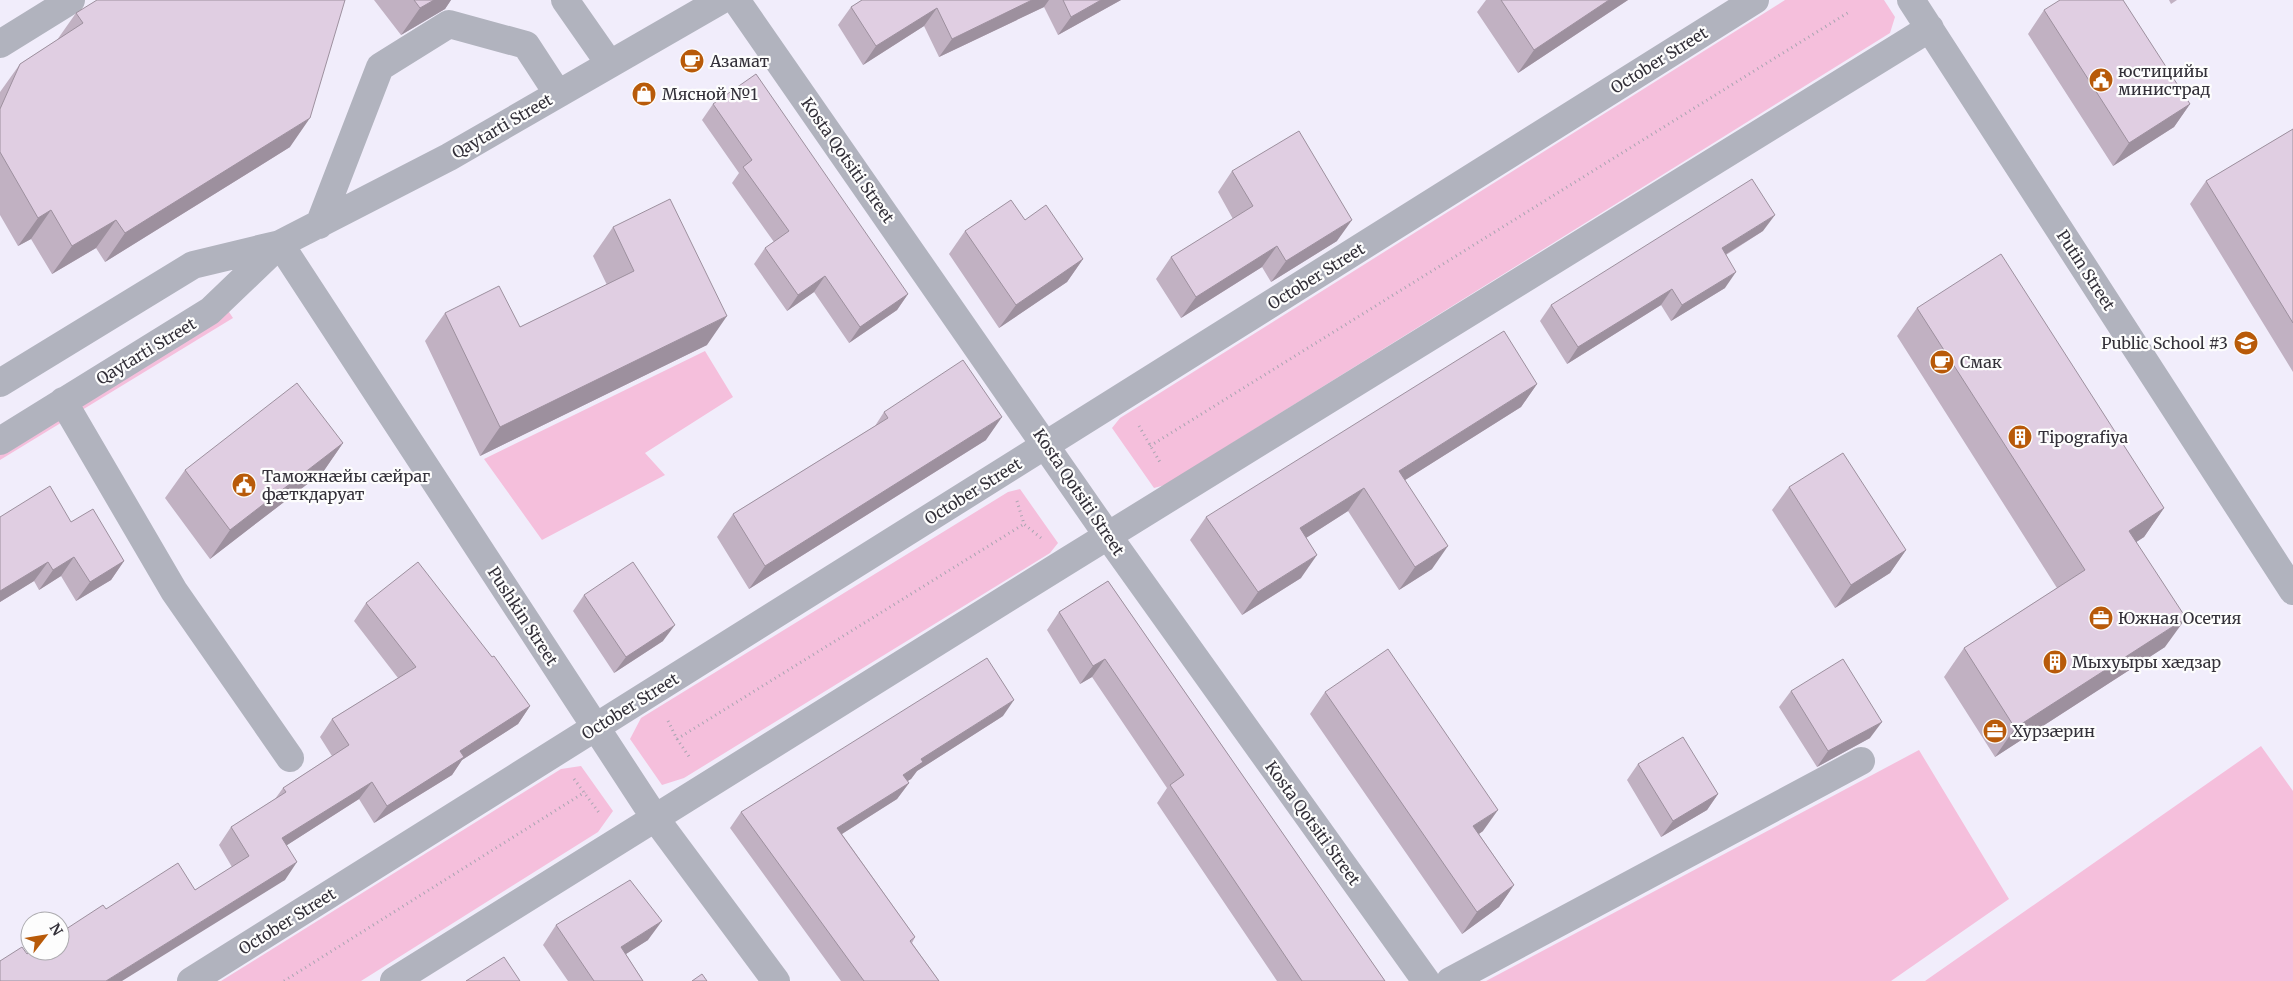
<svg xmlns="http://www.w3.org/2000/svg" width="2293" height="981" viewBox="0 0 2293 981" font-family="Merriweather,serif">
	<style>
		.green { fill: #f5bfdc }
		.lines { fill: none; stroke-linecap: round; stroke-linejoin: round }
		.path { stroke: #a9a5b1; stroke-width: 3; stroke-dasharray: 1 4; stroke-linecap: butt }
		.minor { stroke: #b1b3be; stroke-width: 28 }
		.wall { fill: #c1b1c2 }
		.shaded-wall { fill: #9d909e }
		.building { fill: #e0cee2; stroke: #9d909e }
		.labels { text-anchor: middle; stroke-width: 4.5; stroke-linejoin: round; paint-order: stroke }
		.street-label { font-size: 16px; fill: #333039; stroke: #fdfdfd }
		.poi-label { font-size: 16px; fill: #333039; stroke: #fdfdfd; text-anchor: start }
	</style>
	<rect width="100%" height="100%" fill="#f1edfb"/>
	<!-- green -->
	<path class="green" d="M1785 0H1884L1895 17 1890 33 1165 485 1154 488 1112 428 1120 418Z
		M227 309 233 318 0 460V446Z
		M705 351 733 397 645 453 665 475 542 540 484 459Z
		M1020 489 1058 543 1050 553 684 778 662 785 630 739 641 718 1008 492Z
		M2261 746 2293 791V981H1925Z
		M1919 750 2009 899 1891 981H1486Z
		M581 766 613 811 598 832 361 981H221L561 769Z"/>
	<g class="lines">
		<!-- path -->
		<path class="path" d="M1139 426 1161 464
			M1150 446 1849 12
			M1017 501 1024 524 1041 538
			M668 721 677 739 690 758
			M677 739 1024 524
			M574 779 600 814
			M284 981 585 792"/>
		<!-- minor -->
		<path class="minor" d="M565 0 609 63
			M736 0 1108 536 1426 981
			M1911 0 2293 591
			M0 44 71 0
			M319 225 380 67 449 24 526 45 558 94
			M280 244 655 818 776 981
			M0 383 193 265 280 244 449 157 721 0
			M63 401 174 591 290 758
			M0 441 210 311 279 245
			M191 981 1755 0
			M394 981 1067 561 1930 28
			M1450 981 1861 761"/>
	</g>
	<!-- wall -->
	<path class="wall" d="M374 0H451L445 9 401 35Z
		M862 0H1121L1058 35 1044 7 939 57 924 26 863 65 838 25 851 7Z
		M1486 0H1628L1518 73 1477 12Z
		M2169 0H2177L2171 4Z
		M2044 10 2190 104 2174 127 2113 166 2028 34Z
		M76 13 290 147 105 262 96 248 52 274 31 239 18 246 0 215V92L20 64 57 40Z
		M713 104 908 294 897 310 849 343 814 292 787 311 754 264 765 248 774 242 732 183 739 173 702 120Z
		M2293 129V372L2190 204 2206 181Z
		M1232 171 1337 241 1271 282 1262 267 1181 318 1156 279 1171 257 1233 219 1218 192Z
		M1025 220 1083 259 1067 282 999 328 949 254 965 231Z
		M613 227 707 345 480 456 425 341 445 313 520 327 607 285 593 256Z
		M1763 231 1726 255 1725 288 1671 321 1661 305 1567 364 1540 321 1551 305Z
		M1917 308 2164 508 2144 537 2136 542 2165 647 1995 757 1944 677 1964 648 2057 588 1897 336Z
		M1537 384 1521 407 1405 480 1432 569 1399 590 1348 511 1306 538 1301 578 1242 615 1190 540 1206 517Z
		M884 412 986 440 749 589 717 537 733 514 875 426Z
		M343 443 323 472 210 559 165 498 185 470Z
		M1789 487 1906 550 1890 573 1835 608 1772 510Z
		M0 517 71 522 124 561 111 580 76 601 61 576 39 590 34 581 0 602Z
		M1108 581 1385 981H1277L1157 803 1167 788 1092 677 1080 684 1047 630 1059 612Z
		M584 595 663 641 614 673 573 611Z
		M366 603 530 706 518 724 462 760 452 775 374 823 359 799 287 845 285 880 27 954 106 909 195 890 232 867 219 845 231 827 275 799 283 788 332 756 320 737 332 719 398 678 354 621Z
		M1791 691 1870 738 1817 767 1779 707Z
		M1325 692 1483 831 1479 834 1514 885 1499 907 1462 934 1310 714Z
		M1003 716 917 771 911 779 907 781 909 783 897 799 842 834 915 937 912 943 939 981H841L730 828 741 812Z
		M1638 764 1718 794 1707 810 1661 837 1627 780Z
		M556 925 648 940 626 954 643 981H568L543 945Z"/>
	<!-- shaded-wall -->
	<path class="shaded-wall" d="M434 0H451L445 9 401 35 420 8Z
		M1032 0H1049L1044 7 939 57 952 39Z
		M1101 0H1121L1058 35 1071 17Z
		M1609 0H1628L1518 73 1534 50Z
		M937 8 924 26 863 65 876 46Z
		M2190 104 2174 127 2113 166 2129 143Z
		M310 118 290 147 105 262 125 233Z
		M51 210 31 239 18 246 38 218Z
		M1775 215 1763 231 1710 264 1722 248Z
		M116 220 96 248 52 274 72 246Z
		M1352 220 1337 241 1271 282 1286 261Z
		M1277 246 1262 267 1181 318 1196 297Z
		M1083 259 1067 282 999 328 1016 305Z
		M1736 272 1725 288 1671 321 1682 305Z
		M825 276 814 292 787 311 798 295Z
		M1672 289 1661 305 1567 364 1578 347Z
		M908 294 897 310 849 343 860 327Z
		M727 316 707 345 480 456 500 427Z
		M1537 384 1521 407 1383 494 1399 471Z
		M1002 417 986 440 749 589 765 566Z
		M343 443 323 472 210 559 230 530Z
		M1364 488 1348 511 1284 552 1300 528Z
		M2164 508 2144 537 2109 560 2129 531Z
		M1448 546 1432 569 1399 590 1415 567Z
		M1906 550 1890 573 1835 608 1851 585Z
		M1317 555 1301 578 1242 615 1258 592Z
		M74 557 61 576 39 590 53 570Z
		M124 561 111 580 76 601 90 582Z
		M48 562 34 581 0 602V591Z
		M2186 618 2165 647 1995 757 2015 728Z
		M675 625 663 641 614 673 626 657Z
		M1105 659 1092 677 1080 684 1093 666Z
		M1014 700 1003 716 917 771 911 779 892 791 903 775 921 759Z
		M530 706 518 724 462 760 452 775 374 823 387 806 460 751Z
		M1882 722 1870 738 1817 767 1828 751Z
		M372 782 359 799 270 856 282 838Z
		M909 783 897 799 826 844 837 828Z
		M1718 794 1707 810 1661 837 1673 821Z
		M1498 810 1483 831 1458 848 1473 826Z
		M297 862 285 880 122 981H106Z
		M1514 885 1499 907 1462 934 1477 912Z
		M662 921 648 940 607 966 621 947Z"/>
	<!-- building -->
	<path class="building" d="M97 0H345L310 118 125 233 116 220 72 246 51 210 38 218 0 152V109L20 64 83 23 76 13Z
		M414 0H434L420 8Z
		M862 0H1032L952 39 937 8 876 46 851 7Z
		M1063 0H1101L1071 17Z
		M1501 0H1609L1534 50Z
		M2060 0H2123L2190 104 2129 143 2044 10Z
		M756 74 908 294 860 327 825 276 798 295 765 248 789 231 743 167 752 160 713 104Z
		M2293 129V323L2206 181Z
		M1299 131 1352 220 1286 261 1277 246 1196 297 1171 257 1253 206 1232 171Z
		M1752 179 1775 215 1722 248 1736 272 1682 305 1672 289 1578 347 1551 305Z
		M670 199 727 316 500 427 445 313 499 286 520 327 634 271 613 227Z
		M1011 200 1025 220 1046 205 1083 259 1016 305 965 231Z
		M2001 254 2164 508 2129 531 2186 618 2015 728 1964 648 2085 570 1917 308Z
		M1504 331 1537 384 1399 471 1448 546 1415 567 1364 488 1300 528 1317 555 1258 592 1206 517Z
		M963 360 1002 417 765 566 733 514 888 418 884 412Z
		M297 383 343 443 230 530 185 470Z
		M1843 453 1906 550 1851 585 1789 487Z
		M50 486 71 522 93 509 124 561 90 582 74 557 53 570 48 562 0 591V517Z
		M418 562 492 657 494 656 530 706 460 751 464 757 387 806 372 782 282 838 297 862 106 981H0V961L22 947 27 954 31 951H60V933L103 905 106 909 178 863 195 890 249 856 231 827 286 792 283 788 349 745 332 719 416 667 366 603Z
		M633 562 675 625 626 657 584 595Z
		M1108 581 1385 981H1302L1170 785 1184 775 1105 659 1093 666 1059 612Z
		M1388 649 1498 810 1473 826 1514 885 1477 912 1325 692Z
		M987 658 1014 700 921 759 923 762 903 775 909 783 837 828 915 937 910 941 939 981H864L741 812Z
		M1843 659 1882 722 1828 751 1791 691Z
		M1683 737 1718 794 1673 821 1638 764Z
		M630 880 662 921 621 947 643 981H594L556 925Z
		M504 957 520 981H466Z
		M702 974 707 981H692Z"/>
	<!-- icons -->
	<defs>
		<symbol id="cafe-disc" viewBox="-11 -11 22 22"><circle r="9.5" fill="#b85a09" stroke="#fdfdfd"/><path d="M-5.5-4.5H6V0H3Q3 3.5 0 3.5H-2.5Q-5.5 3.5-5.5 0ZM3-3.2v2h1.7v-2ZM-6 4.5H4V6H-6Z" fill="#fff"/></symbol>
		<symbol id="civic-disc" viewBox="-11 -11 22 22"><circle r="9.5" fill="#b85a09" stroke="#fdfdfd"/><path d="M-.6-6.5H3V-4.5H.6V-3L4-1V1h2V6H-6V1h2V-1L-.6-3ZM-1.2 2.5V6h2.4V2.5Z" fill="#fff"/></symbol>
		<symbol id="shop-disc" viewBox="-11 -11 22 22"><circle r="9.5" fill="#b85a09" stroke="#fdfdfd"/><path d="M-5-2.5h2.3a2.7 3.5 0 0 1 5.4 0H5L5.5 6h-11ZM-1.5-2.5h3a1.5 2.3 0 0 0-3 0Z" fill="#fff"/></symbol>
		<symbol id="school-disc" viewBox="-11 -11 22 22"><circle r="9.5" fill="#b85a09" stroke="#fdfdfd"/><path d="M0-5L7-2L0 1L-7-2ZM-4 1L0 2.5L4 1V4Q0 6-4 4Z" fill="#fff"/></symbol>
		<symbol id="building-disc" viewBox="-11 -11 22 22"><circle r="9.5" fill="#b85a09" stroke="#fdfdfd"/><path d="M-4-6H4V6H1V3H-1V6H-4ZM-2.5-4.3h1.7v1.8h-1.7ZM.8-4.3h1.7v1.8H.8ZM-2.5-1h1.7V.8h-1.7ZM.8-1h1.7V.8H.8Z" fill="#fff"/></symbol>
		<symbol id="office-disc" viewBox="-11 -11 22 22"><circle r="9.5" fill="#b85a09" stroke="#fdfdfd"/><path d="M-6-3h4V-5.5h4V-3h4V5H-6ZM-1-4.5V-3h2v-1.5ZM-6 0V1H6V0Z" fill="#fff"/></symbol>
	</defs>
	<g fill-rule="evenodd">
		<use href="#cafe-disc" x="678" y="47" width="28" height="28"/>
		<use href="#civic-disc" x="2087" y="66" width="28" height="28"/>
		<use href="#shop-disc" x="630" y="80" width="28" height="28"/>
		<use href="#school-disc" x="2232" y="329" width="28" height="28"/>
		<use href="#cafe-disc" x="1928" y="348" width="28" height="28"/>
		<use href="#building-disc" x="2006" y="423" width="28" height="28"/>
		<use href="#civic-disc" x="230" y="471" width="28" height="28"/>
		<use href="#office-disc" x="2087" y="604" width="28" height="28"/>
		<use href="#building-disc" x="2041" y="648" width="28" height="28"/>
		<use href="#office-disc" x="1981" y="717" width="28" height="28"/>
	</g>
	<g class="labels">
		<!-- street labels -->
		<g class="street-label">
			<text transform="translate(1659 60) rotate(-32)" y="6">October Street</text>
			<text transform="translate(502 126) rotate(-30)" y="6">Qaytarti Street</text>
			<text transform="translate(848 160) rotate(55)" y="6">Kosta Qotsiti Street</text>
			<text transform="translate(2086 270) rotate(57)" y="6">Putin Street</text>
			<text transform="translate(1316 276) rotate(-32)" y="6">October Street</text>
			<text transform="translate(146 351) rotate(-31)" y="6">Qaytarti Street</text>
			<text transform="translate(973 491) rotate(-32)" y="6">October Street</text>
			<text transform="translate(1079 492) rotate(56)" y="6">Kosta Qotsiti Street</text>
			<text transform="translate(523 616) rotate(57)" y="6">Pushkin Street</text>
			<text transform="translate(630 706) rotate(-32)" y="6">October Street</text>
			<text transform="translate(1313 823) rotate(54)" y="6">Kosta Qotsiti Street</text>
			<text transform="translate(287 921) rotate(-32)" y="6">October Street</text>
		</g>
		<!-- poi labels -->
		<g class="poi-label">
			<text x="710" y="67">Азамат</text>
			<text x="2118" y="77">юстицийы<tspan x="2118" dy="18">министрад</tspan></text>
			<text x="662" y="100">Мясной №1</text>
			<text x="2228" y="349" text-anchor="end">Public School #3</text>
			<text x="1960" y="368">Смак</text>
			<text x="2038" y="443">Tipografiya</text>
			<text x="262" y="482">Таможнæйы сæйраг<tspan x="262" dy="18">фæткдаруат</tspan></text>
			<text x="2118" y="624">Южная Осетия</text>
			<text x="2072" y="668">Мыхуыры хæдзар</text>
			<text x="2012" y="737">Хурзæрин</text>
		</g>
	</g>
	<!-- north arrow -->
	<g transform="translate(45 936) rotate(59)"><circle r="24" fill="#fdfdfd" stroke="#acabaf"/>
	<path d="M0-4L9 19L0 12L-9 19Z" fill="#b85a09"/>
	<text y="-8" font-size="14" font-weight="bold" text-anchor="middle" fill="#333039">N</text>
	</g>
</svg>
